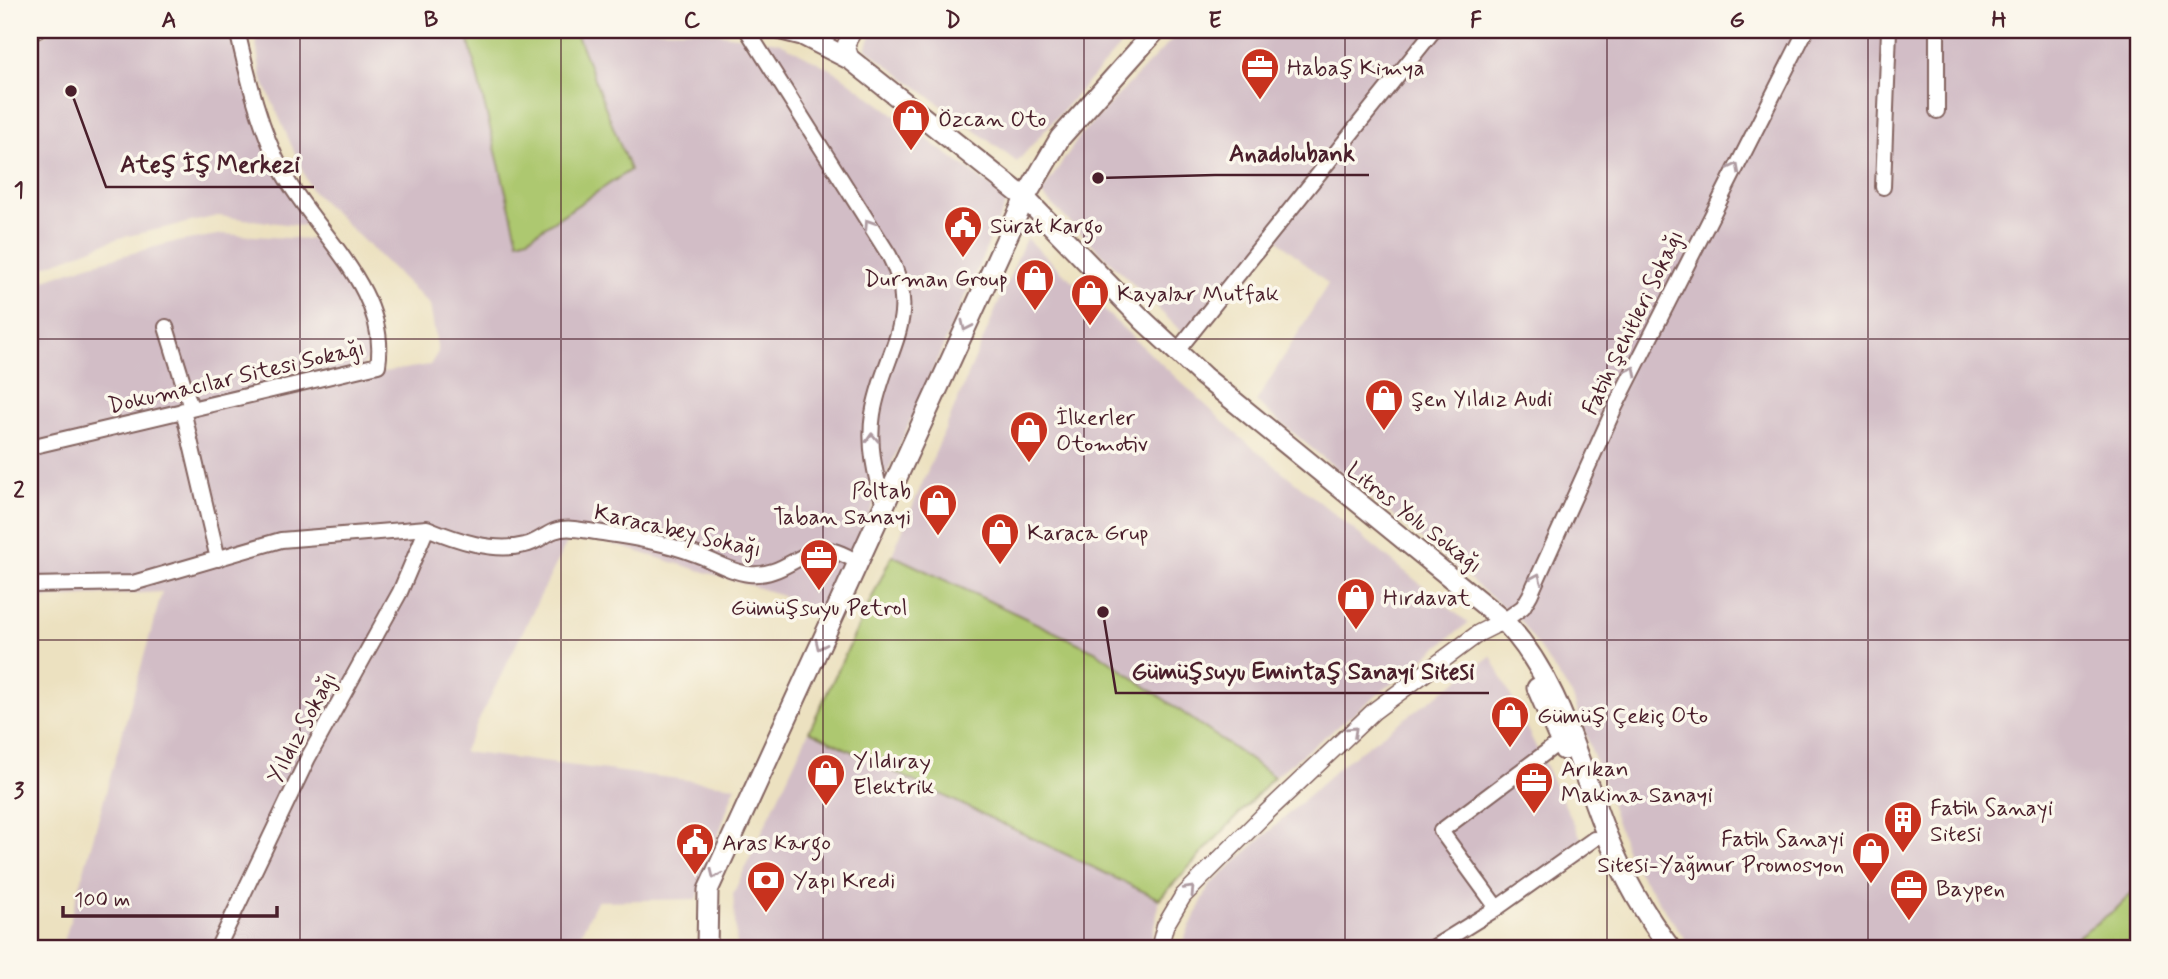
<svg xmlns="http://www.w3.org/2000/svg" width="2168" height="979" viewBox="0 0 2168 979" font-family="Mynerve,sans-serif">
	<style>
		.industrial { fill: #d2bdc6 }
		.green { fill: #adc86f; stroke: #7c744d; stroke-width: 2 }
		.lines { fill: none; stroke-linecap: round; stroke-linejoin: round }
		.minor-casing { stroke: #83635f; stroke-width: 18 }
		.tertiary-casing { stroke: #83635f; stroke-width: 19 }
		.secondary-casing { stroke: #83635f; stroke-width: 23 }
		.minor { stroke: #fff; stroke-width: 14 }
		.tertiary { stroke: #fff; stroke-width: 16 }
		.secondary { stroke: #fff; stroke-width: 19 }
		.oneway { stroke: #ae9aa0 }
		.grid { fill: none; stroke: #4a1f2b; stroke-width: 2; stroke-opacity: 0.55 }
		.labels { text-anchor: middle; stroke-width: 7; stroke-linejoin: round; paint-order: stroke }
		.poi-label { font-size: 23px; fill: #4a1f2b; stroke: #fbf7ec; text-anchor: start }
		.street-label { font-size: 23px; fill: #4a1f2b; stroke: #fbf7ec }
		.leader { fill: none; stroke: #4a1f2b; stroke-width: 2.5 }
		.callout-dot { fill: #4a1f2b; stroke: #fbf7ec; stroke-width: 2.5 }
		.callout-label { font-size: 24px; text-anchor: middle; font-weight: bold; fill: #4a1f2b; stroke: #fbf7ec; stroke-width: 7; stroke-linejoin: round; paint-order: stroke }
		.neatline { fill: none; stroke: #4a1f2b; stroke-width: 2.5 }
		.grid-label { font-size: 23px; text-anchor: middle; font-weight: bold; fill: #4a1f2b }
	</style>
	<rect width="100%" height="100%" fill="#fbf7ec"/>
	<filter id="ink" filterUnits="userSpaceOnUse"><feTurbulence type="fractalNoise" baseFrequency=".0143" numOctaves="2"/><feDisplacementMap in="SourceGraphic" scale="14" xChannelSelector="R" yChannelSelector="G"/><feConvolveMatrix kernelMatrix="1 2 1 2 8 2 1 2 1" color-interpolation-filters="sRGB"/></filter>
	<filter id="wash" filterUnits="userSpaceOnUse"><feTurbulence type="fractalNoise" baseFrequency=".00686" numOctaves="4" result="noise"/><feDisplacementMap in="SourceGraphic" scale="28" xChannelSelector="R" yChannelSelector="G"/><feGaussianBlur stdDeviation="1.57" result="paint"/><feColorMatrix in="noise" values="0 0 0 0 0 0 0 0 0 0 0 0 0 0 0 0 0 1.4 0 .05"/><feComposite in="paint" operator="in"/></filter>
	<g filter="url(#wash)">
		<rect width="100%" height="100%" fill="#ece1c0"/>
		<!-- industrial -->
		<path class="industrial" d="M54 30H232L306 223 302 226 218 216 119 238 30 272V42Z
			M254 30H466L519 241 630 170 575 30H694L779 42 838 73 1008 199 825 615 775 593 572 532 463 752 735 786 697 899 597 901 573 949H62L162 592 30 599V285L88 265 170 243 223 234 320 240 327 245 366 319 372 352 356 376 430 365 438 352 430 305 311 190 261 76Z
			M873 30H1134L1017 162 866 49Z
			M1181 30H1937L1951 33 2138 30V887L2116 909 2060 949H1692L1630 860 1572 695 1521 622 1256 402 1328 284 1274 236 1193 343 1041 194 1081 134Z
			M1026 238 1240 437 1468 623 1274 777 1097 652 892 555Z
			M1491 656 1590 856 1446 949H1184V939L1209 886 1345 762Z
			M809 731 1159 899 1150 949H737L733 894Z"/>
		<!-- green -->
		<path class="green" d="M466 30H575L630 170 528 238 518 241Z
			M892 555 1097 652 1274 777 1159 899 809 731Z
			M2138 887V949H2060L2116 909Z"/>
	</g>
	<g filter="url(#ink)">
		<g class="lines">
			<defs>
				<path id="minor" d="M747 30 889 255C923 319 883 352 873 414 868 445 875 475 884 505
					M806 30H822
					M1937 30V111
					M30 34 38 30
					M1883 187 1889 30
					M166 327 191 408
					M1177 351 1434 30
					M183 410 218 559
					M30 447 378 365C390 291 316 233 283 173 260 129 248 78 237 30
					M30 585 133 583 281 540 427 528C456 540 493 553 525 545 536 543 544 535 554 531 567 526 582 530 596 532 628 537 664 542 695 554 712 560 730 572 749 574 785 578 805 543 834 551 842 553 850 558 858 562
					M1498 625 1523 607 1530 595 1614 409 1806 30
					M1497 908 1441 831 1561 741
					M217 949 308 758 400 592 427 528
					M1431 949 1497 908 1594 839"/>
				<path id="tertiary" d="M851 60 846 44 854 30
					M1159 949 1165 926 1183 896 1265 814 1374 711 1479 633 1493 626"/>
				<path id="secondary" d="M782 30 802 35 851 60 1025 198 1143 320 1203 376 1505 622C1562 683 1577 763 1608 838 1624 878 1645 915 1671 949
					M1537 688 1564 750
					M707 949 708 890 1025 198 1060 138 1156 30"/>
			</defs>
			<!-- minor casing -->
			<use href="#minor" class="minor-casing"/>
			<!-- tertiary casing -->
			<use href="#tertiary" class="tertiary-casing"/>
			<!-- secondary casing -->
			<use href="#secondary" class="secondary-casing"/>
			<!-- minor -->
			<use href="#minor" class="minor"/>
			<!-- tertiary -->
			<use href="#tertiary" class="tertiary"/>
			<!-- secondary -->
			<use href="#secondary" class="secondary"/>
		</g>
		<!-- one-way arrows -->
		<defs><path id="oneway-chevron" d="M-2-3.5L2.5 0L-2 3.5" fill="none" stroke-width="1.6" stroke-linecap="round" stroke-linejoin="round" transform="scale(1.75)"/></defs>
		<g class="oneway">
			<use href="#oneway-chevron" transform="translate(1735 168) rotate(-63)"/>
			<use href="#oneway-chevron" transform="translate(869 224) rotate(-123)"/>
			<use href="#oneway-chevron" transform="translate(966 326) rotate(115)"/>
			<use href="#oneway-chevron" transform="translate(1632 371) rotate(-63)"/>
			<use href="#oneway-chevron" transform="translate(872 438) rotate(-92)"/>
			<use href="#oneway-chevron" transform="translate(1537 578) rotate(-66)"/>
			<use href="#oneway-chevron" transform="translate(820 645) rotate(115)"/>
			<use href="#oneway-chevron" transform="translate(1353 731) rotate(-43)"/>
			<use href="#oneway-chevron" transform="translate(715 874) rotate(114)"/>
			<use href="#oneway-chevron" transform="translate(1190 890) rotate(-46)"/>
		</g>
	</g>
	<!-- grid -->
	<path class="grid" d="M300 30V949M561 30V949M823 30V949M1084 30V949M1345 30V949M1607 30V949M1868 30V949M30 339H2138M30 640H2138"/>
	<!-- icons -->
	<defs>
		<symbol id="office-pin" viewBox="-11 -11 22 30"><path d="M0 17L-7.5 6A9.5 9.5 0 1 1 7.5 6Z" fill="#c8321e" stroke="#fbf7ec"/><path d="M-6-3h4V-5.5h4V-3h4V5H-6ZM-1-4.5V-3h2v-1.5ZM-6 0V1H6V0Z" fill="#fff"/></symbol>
		<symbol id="shop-pin" viewBox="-11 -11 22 30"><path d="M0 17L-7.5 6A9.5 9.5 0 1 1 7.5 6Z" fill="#c8321e" stroke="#fbf7ec"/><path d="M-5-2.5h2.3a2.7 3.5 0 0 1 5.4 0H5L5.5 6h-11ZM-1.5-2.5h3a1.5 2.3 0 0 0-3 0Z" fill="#fff"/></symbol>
		<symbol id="civic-pin" viewBox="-11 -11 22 30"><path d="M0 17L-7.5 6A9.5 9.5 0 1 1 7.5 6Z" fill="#c8321e" stroke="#fbf7ec"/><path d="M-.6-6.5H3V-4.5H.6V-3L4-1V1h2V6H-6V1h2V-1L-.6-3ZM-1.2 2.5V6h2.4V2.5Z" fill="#fff"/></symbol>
		<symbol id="building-pin" viewBox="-11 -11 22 30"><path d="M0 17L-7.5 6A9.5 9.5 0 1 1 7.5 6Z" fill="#c8321e" stroke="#fbf7ec"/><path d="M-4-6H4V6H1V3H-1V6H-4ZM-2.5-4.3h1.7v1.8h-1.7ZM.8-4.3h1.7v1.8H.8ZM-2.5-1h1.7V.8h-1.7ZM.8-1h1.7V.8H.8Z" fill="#fff"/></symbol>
		<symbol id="bank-pin" viewBox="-11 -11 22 30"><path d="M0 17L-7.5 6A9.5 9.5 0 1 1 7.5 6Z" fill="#c8321e" stroke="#fbf7ec"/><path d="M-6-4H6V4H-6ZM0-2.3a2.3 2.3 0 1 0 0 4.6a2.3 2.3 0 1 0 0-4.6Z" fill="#fff"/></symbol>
	</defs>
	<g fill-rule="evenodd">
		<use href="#office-pin" x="1238" y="45" width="44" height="60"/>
		<use href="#shop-pin" x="889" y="96" width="44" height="60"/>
		<use href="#civic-pin" x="941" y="203" width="44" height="60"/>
		<use href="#shop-pin" x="1013" y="256" width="44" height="60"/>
		<use href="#shop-pin" x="1068" y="271" width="44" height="60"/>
		<use href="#shop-pin" x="1362" y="376" width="44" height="60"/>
		<use href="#shop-pin" x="1007" y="408" width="44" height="60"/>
		<use href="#shop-pin" x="916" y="481" width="44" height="60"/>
		<use href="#shop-pin" x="978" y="510" width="44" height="60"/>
		<use href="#office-pin" x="797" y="536" width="44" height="60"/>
		<use href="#shop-pin" x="1334" y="575" width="44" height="60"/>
		<use href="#shop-pin" x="1488" y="693" width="44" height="60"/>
		<use href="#shop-pin" x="804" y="751" width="44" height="60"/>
		<use href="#office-pin" x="1512" y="759" width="44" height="60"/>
		<use href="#building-pin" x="1881" y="798" width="44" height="60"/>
		<use href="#civic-pin" x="673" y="820" width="44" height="60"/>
		<use href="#shop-pin" x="1849" y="829" width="44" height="60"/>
		<use href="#bank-pin" x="744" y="858" width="44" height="60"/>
		<use href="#office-pin" x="1887" y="866" width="44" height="60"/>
	</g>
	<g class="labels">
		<!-- poi labels -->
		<g class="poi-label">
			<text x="1287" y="75">Habaş Kimya</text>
			<text x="938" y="126">Özcan Oto</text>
			<text x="990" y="233">Sürat Kargo</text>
			<text x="1008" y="286" text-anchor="end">Durman Group</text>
			<text x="1117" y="301">Kayalar Mutfak</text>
			<text x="1411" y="406">Şen Yıldız Audi</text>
			<text x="1056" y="425">İlkerler<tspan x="1056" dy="26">Otomotiv</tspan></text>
			<text x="911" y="498" text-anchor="end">Poltab<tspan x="911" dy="26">Taban Sanayi</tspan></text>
			<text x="1027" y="540">Karaca Grup</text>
			<text x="1383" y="605">Hırdavat</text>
			<text x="819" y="615" text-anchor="middle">Gümüşsuyu Petrol</text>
			<text x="1537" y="723">Gümüş Çekiç Oto</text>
			<text x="853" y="768">Yıldıray<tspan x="853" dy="26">Elektrik</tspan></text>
			<text x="1561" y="776">Arıkan<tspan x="1561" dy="26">Makina Sanayi</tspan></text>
			<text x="1930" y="815">Fatih Sanayi<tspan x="1930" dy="26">Sitesi</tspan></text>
			<text x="1844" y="846" text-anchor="end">Fatih Sanayi<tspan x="1844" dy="26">Sitesi-Yağmur Promosyon</tspan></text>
			<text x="722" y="850">Aras Kargo</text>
			<text x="793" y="888">Yapı Kredi</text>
			<text x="1936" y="896">Baypen</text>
		</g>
		<!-- street labels -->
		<g class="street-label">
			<text transform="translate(1632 322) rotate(-64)" y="8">Fatih Şehitleri Sokağı</text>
			<text transform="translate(236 376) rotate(-13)" y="8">Dokumacılar Sitesi Sokağı</text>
			<text transform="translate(1415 517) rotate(38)" y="8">Litros Yolu Sokağı</text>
			<text transform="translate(678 530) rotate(13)" y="8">Karacabey Sokağı</text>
			<text transform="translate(301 727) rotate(-62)" y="8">Yıldız Sokağı</text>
		</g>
	</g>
	<!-- callouts -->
	<path class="leader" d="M1098 178L1215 175H1369M71 91L106 187H314M1103 612L1116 693H1489"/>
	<g class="callout-dot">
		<circle cx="1098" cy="178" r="7"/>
		<circle cx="71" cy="91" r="7"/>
		<circle cx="1103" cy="612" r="7"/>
	</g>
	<g class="callout-label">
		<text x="1292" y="161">Anadolubank</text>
		<text x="210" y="172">Ateş İş Merkezi</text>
		<text x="1303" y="679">Gümüşsuyu Emintaş Sanayi Sitesi</text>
	</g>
	<!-- margin -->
	<rect width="2168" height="979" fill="none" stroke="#fbf7ec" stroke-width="77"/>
	<!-- scale -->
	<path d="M63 906v10h214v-10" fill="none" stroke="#4a1f2b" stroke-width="3.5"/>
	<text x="74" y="906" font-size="21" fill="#4a1f2b" stroke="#fbf7ec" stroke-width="5" paint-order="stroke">100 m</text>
	<rect x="38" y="38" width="2092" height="902" class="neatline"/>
	<g class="grid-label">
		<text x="169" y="27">A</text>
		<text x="431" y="27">B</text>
		<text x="692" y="27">C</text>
		<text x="953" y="27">D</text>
		<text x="1215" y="27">E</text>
		<text x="1476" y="27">F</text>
		<text x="1737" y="27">G</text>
		<text x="1999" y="27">H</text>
		<text x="19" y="197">1</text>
		<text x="19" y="497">2</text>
		<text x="19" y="798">3</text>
	</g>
</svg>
